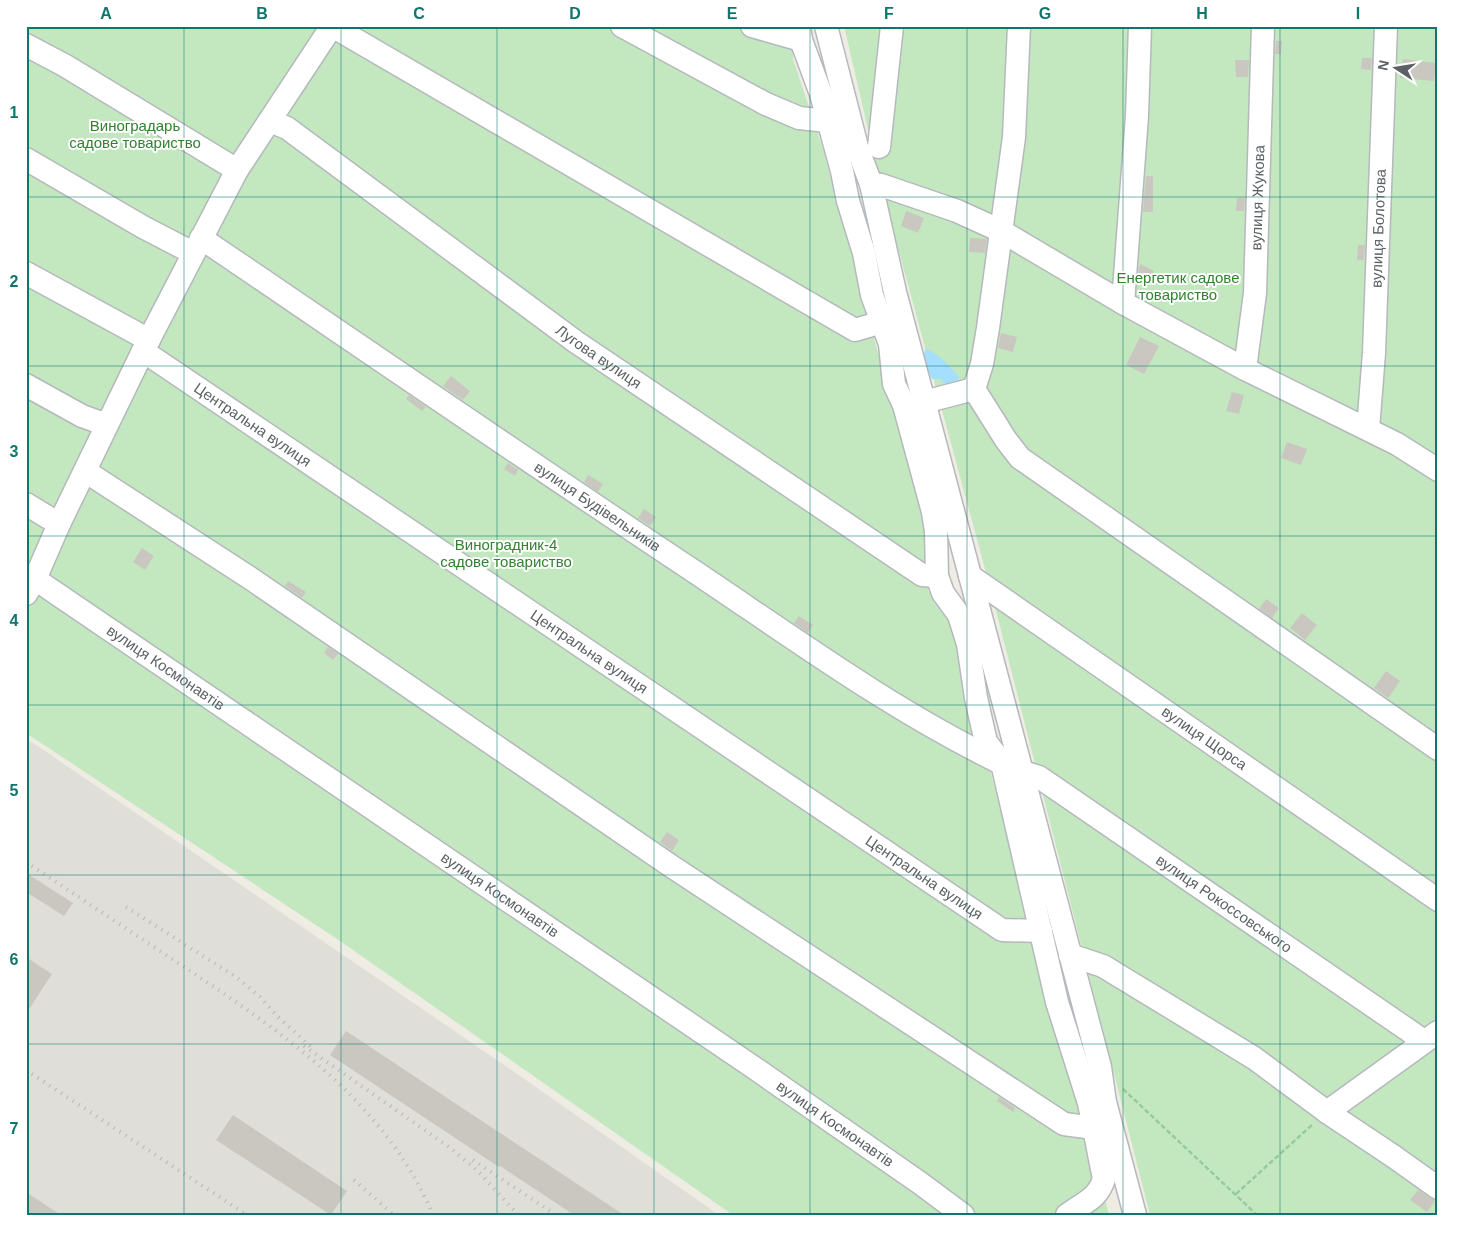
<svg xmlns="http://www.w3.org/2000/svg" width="1464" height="1241" viewBox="0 0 1464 1241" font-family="Helvetica,sans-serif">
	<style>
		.industrial { fill: #e0ded9 }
		.green { fill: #c3e8c0 }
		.water { fill: #a5dfff }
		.building { fill: #cac7c1 }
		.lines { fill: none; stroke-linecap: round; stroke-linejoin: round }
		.minor-casing { stroke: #b5b8bc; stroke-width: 25 }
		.path { stroke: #98caa2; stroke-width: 2.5; stroke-dasharray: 5 2.5; stroke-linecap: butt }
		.minor { stroke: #fff; stroke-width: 22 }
		.rail { stroke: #b5b6b7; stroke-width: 4; stroke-dasharray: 1 6; stroke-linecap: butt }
		.grid { fill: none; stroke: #0f766e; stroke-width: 1; stroke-opacity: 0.55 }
		.labels { text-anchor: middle; stroke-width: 4; stroke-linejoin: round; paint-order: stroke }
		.park-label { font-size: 15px; fill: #328230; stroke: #fff }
		.street-label { font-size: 15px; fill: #5c6166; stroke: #fff }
		.neatline { fill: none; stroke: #0f766e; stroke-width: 2 }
		.grid-label { font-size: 16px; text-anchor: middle; font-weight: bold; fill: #0f766e }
	</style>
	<rect width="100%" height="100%" fill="#efece4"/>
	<!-- industrial -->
	<path class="industrial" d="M26 738 510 1069 719 1215H26Z"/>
	<!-- green -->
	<path class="green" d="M26 26H795L793 59 823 149 877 349 912 466 931 565 928 591 954 619 989 766 1109 1215H733L337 939 26 733Z
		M844 26H1438V1215H1150L991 591 881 185Z"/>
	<!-- water -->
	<path class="water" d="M925 349C936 351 952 368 959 377L958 384 950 385 943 383 941 379H932L930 376 924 356Z"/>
	<!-- building -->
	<path class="building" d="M1276 41H1282L1281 54H1275Z
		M1362 58H1372L1371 70 1361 69Z
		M1403 59 1436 63 1434 81 1400 78Z
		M1235 60H1249L1248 77H1236Z
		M1146 176H1153V212H1143Z
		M1237 198H1245L1244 211H1236Z
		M906 211 924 218 918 233 901 226Z
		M970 238 987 239 985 253 969 252Z
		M1358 245H1365L1364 260H1357Z
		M1141 264 1154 271 1147 284 1138 278 1139 267Z
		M1001 333 1017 337 1013 352 998 348Z
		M1140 337 1159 346 1144 374 1126 365Z
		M451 376 470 391 463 400 443 386Z
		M1232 392 1244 395 1239 414 1226 411Z
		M409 395 426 407 422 411 406 399Z
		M1287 442 1307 449 1301 465 1281 458Z
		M508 463 518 470 515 476 504 469Z
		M588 475 603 484 598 492 584 482Z
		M644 509 656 517 650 526 638 518Z
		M142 548 154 556 145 570 133 562Z
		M288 581 306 592 302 598 285 586Z
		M1266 599 1279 608 1272 618 1259 609Z
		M1302 613 1317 625 1305 640 1290 628Z
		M799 616 813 625 808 633 794 623Z
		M328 647 338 654 333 660 324 653Z
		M1386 671 1400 681 1388 698 1374 688Z
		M667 832 679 840 672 851 660 842Z
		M26 873 73 903 64 916 26 892Z
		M26 957 52 974 26 1014Z
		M346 1031 532 1154 624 1215H574L500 1166 499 1167 330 1055Z
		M999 1097 1015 1108 1013 1112 997 1101Z
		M233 1115 347 1191 331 1215 216 1140Z
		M1418 1190 1435 1201 1427 1212 1410 1200Z
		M26 1192 61 1215H26Z"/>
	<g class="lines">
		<defs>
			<g id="minor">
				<path d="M332 26 855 330 882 322"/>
				<path d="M622 26 766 104 799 118 828 121"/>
				<path d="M752 26 801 40"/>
				<path d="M799 26 801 40 821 94 842 171 848 201 864 253 872 295 890 344 894 384 904 405 933 512 936 531 937 576 943 593 959 615 968 644 976 698 986 742 1002 763 1057 1002 1089 1103 1104 1179C1097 1200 1084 1202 1067 1215"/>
				<path d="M826 26 857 147 871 184 895 292 1100 1067 1105 1102 1135 1215"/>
				<path d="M26 45 64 65 237 170"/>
				<path id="s1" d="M270 121 287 128 576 342 922 575 937 576"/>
				<path d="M879 147 892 26"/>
				<path d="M26 159 143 227 193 253"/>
				<path d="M871 184 881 185 957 211 1001 231 1123 303 1245 369 1397 444 1438 470"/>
				<path id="s2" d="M201 238C366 350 529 462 695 572 795 639 892 710 1001 763"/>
				<path d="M26 273 149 340"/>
				<path d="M1123 303 1137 116 1140 26"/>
				<path id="s3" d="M143 351 1002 930 1041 931"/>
				<path id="s4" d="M1245 369 1255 293 1263 26"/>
				<path d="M26 385 82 416 107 425"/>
				<path d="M974 389 982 364 988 328 1014 137 1019 26"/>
				<path d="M924 402 974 389 1006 440 1020 458 1438 749"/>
				<path id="s5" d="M1368 429 1374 353 1386 26"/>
				<path d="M85 471 250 578 671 866 1064 1124 1094 1128"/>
				<path d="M26 504 59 524"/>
				<path id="s6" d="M970 576 1438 900"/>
				<path id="s7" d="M35 579 753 1067 920 1183 963 1215"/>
				<path d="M26 594 35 579 59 524 143 351 237 170 332 26"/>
				<path id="s8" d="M1023 772 1039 777 1424 1041"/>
				<path d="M1070 955 1103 966 1254 1058 1327 1112 1393 1156 1438 1188"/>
				<path d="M1327 1112 1438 1032"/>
			</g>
		</defs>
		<!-- minor casing -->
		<use href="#minor" class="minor-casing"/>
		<!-- path -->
		<path class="path" d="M1123 1089 1257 1215
			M1236 1194 1313 1124"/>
		<!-- minor -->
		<use href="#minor" class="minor"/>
		<!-- rail -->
		<path class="rail" d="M26 862C76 895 125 928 175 961 275 1027 385 1100 433 1215
			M126 907 236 977 260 997 278 1017 311 1047
			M304 1046 449 1147 478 1171 518 1215
			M26 1070 247 1215
			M473 1160 556 1215
			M354 1180 394 1215"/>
	</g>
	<!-- grid -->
	<path class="grid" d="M184 26V1215M341 26V1215M497 26V1215M654 26V1215M810 26V1215M967 26V1215M1123 26V1215M1280 26V1215M26 197H1438M26 366H1438M26 536H1438M26 705H1438M26 875H1438M26 1044H1438"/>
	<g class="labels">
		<!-- park labels -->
		<g class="park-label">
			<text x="135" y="131">Виноградарь<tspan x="135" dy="17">садове товариство</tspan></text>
			<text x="1178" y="283">Енергетик садове<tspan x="1178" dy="17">товариство</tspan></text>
			<text x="506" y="550">Виноградник-4<tspan x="506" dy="17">садове товариство</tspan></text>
		</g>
		<!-- street labels -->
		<g class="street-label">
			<text dy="5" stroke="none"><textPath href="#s4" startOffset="172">вулиця Жукова</textPath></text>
			<text dy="5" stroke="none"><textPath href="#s5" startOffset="201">вулиця Болотова</textPath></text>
			<text dy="5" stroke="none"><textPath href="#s1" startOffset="405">Лугова вулиця</textPath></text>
			<text dy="5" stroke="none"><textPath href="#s3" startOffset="132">Центральна вулиця</textPath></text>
			<text dy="5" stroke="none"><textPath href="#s2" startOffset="479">вулиця Будівельників</textPath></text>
			<text dy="5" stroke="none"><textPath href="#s3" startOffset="538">Центральна вулиця</textPath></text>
			<text dy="5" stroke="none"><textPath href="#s7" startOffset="158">вулиця Космонавтів</textPath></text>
			<text dy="5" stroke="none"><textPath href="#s6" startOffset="285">вулиця Щорса</textPath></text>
			<text dy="5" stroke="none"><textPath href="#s3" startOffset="942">Центральна вулиця</textPath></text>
			<text dy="5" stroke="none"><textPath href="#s7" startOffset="562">вулиця Космонавтів</textPath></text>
			<text dy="5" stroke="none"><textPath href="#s8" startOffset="241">вулиця Рокоссовського</textPath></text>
			<text dy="5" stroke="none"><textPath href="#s7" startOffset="968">вулиця Космонавтів</textPath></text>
		</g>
	</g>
	<!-- border -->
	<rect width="1464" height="1241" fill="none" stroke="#ffffff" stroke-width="55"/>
	<!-- north arrow -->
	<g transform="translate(1396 68) rotate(282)" stroke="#ffffff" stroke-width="4" paint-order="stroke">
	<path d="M0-4L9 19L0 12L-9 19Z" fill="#5c6166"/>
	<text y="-8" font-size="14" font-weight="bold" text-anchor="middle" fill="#5c6166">N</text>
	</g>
	<rect x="28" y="28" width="1408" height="1186" class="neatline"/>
	<g class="grid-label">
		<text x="106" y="19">A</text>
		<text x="262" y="19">B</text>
		<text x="419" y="19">C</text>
		<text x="575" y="19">D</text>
		<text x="732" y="19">E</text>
		<text x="889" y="19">F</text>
		<text x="1045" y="19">G</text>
		<text x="1202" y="19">H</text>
		<text x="1358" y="19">I</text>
		<text x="14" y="118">1</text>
		<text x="14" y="287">2</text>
		<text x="14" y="457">3</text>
		<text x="14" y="626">4</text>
		<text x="14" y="796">5</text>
		<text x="14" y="965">6</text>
		<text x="14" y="1134">7</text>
	</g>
</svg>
